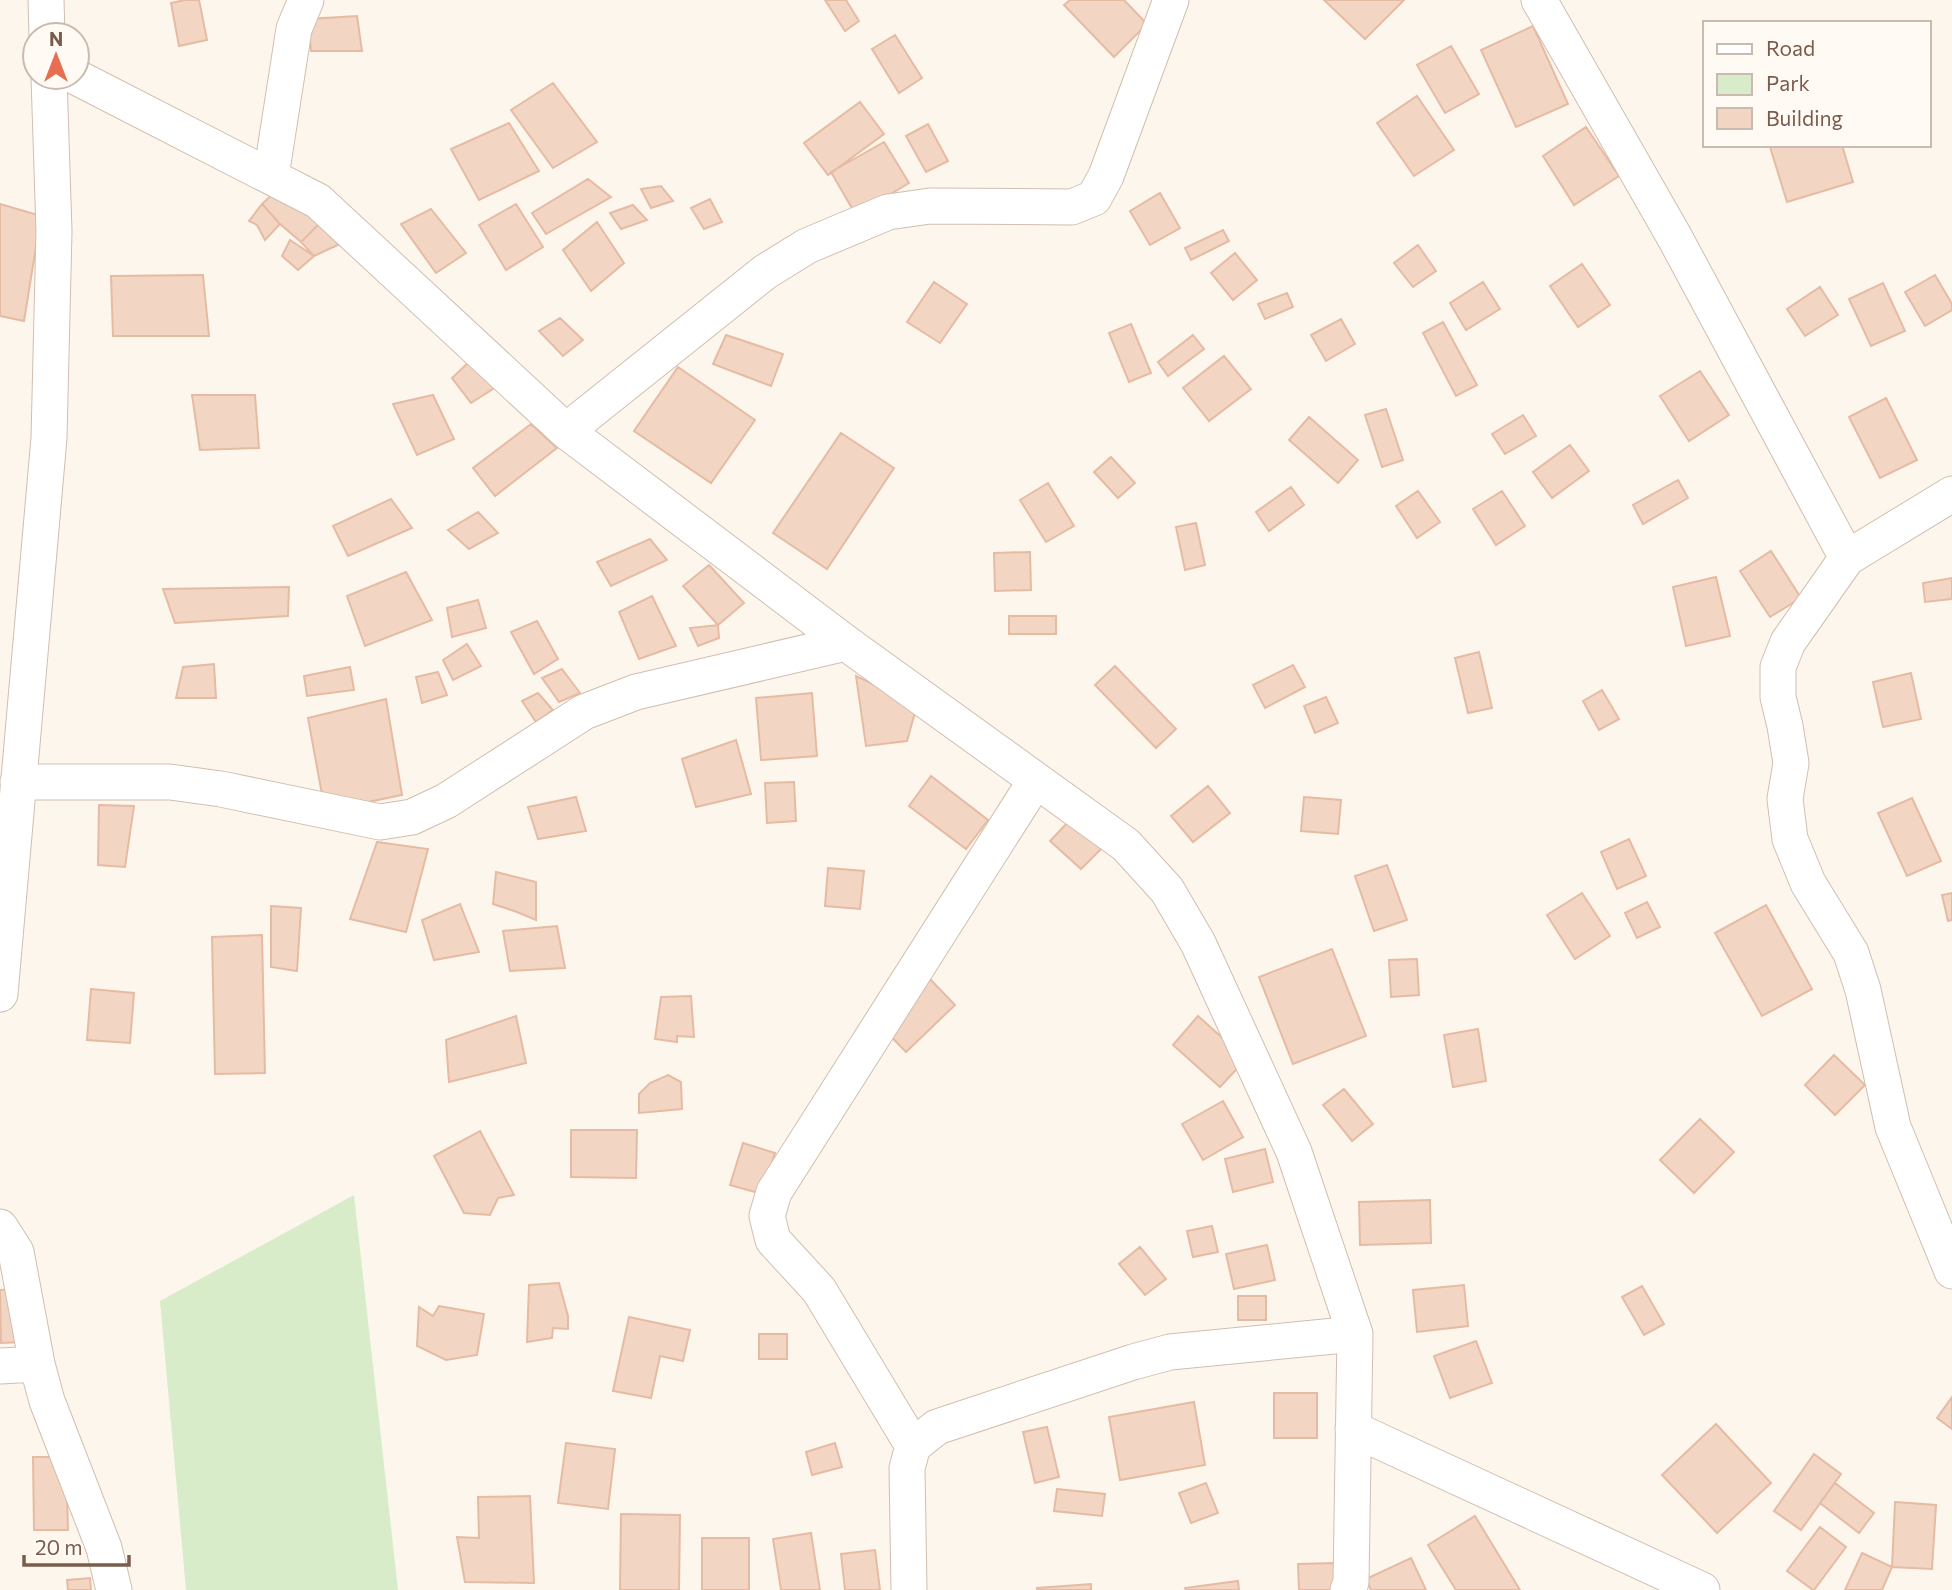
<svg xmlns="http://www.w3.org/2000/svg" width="1952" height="1590" viewBox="0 0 1952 1590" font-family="Commissioner,sans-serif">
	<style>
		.green { fill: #d8ecc9 }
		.building { fill: #f3d5c3; stroke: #e6bba3; stroke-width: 2 }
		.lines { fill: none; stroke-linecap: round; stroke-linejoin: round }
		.street-casing { stroke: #d1beb0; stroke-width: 37 }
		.street { stroke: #fff; stroke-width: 35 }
	</style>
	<rect width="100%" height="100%" fill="#fdf6ec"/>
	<!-- green -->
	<path class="green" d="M354 1195 398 1590H186L160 1301Z"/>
	<!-- building -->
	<path class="building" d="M185 0H199L207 40 179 46 171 3Z
		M825 0H846L859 21 845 31Z
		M1070 0H1124L1147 24 1114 57 1064 5Z
		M1324 0H1404L1365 39Z
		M357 16 362 51H311L308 19Z
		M1533 26 1568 104 1516 127 1481 50Z
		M895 35 922 78 899 93 872 49Z
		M1451 46 1479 94 1445 113 1417 65Z
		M553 83 597 142 553 168 511 110Z
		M1417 96 1454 150 1414 176 1377 123Z
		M860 102 884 134 828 175 804 143Z
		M509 123 539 171 479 200 451 149Z
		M928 124 948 161 926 172 906 136Z
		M1586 127 1619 176 1574 205 1543 156Z
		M884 142 909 183 856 215 831 172Z
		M1776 145H1842L1853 182 1787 202 1770 147Z
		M588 179 611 197 546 234 532 213Z
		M284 183 324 219 301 242 280 224 262 204Z
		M661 186 673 201 651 208 641 189Z
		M1160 193 1180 228 1150 245 1130 211Z
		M710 199 722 222 704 229 691 208Z
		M0 204 41 216 24 321 0 316Z
		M262 204 280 224 265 240 257 225 249 221Z
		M516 204 543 247 506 270 479 225Z
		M633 205 647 220 621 229 610 213Z
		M431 209 466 253 436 273 401 224Z
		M324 219 342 243 314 256 301 242Z
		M597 222 624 263 591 291 563 250Z
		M1223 230 1229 241 1191 260 1185 248Z
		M290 240 314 256 298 270 282 256Z
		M1418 245 1436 271 1413 287 1394 263Z
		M1235 253 1257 280 1233 300 1211 273Z
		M1582 264 1610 305 1578 327 1550 286Z
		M203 275 209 336H113L111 276Z
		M1935 275 1952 304V310L1925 326 1905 292Z
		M934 282 967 304 940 343 907 322Z
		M1483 282 1500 309 1466 330 1450 303Z
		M1883 283 1905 331 1871 346 1849 299Z
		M1820 287 1838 315 1805 336 1787 309Z
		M1287 293 1293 307 1265 319 1258 304Z
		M560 318 583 340 563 356 539 331Z
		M1341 319 1355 344 1326 361 1311 335Z
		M1443 322 1477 385 1456 396 1423 333Z
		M1131 324 1151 373 1129 382 1109 333Z
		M726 335 783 354 771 386 713 364Z
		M1193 335 1204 349 1168 376 1158 362Z
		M1224 356 1251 389 1209 421 1183 388Z
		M471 360 496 387 471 403 452 378Z
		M678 367 755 420 711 483 634 431Z
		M1700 371 1729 415 1689 441 1660 396Z
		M192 395H255L259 448 200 450Z
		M433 395 454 439 417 455 393 404Z
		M1886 398 1917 460 1880 478 1849 417Z
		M1386 409 1403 460 1382 467 1365 415Z
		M1523 415 1536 436 1505 454 1492 434Z
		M1309 417 1358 460 1338 483 1289 440Z
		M531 424 557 448 495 496 473 468Z
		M841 433 894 468 827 569 773 533Z
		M1570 445 1589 471 1552 498 1533 472Z
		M1111 457 1135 483 1118 498 1094 472Z
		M1678 480 1688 498 1643 524 1633 505Z
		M1048 483 1074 526 1046 542 1020 500Z
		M1291 487 1304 505 1269 531 1256 512Z
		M1418 491 1440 522 1417 538 1396 506Z
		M1502 491 1525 526 1496 545 1473 509Z
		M391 499 412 528 348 556 333 526Z
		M478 512 498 533 469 549 448 530Z
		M1196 523 1205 565 1185 570 1176 527Z
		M650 539 667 560 611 586 597 562Z
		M1771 551 1801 598 1770 617 1740 571Z
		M1030 552 1031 590 995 591 994 553Z
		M709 565 744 603 718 625 683 586Z
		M406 572 432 620 365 646 347 596Z
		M1716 577 1730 636 1686 646 1673 587Z
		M1952 578V599L1925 602 1923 583Z
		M289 587 288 616 175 623 163 589Z
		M652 596 676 646 639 659 619 612Z
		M478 600 486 628 452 637 447 608Z
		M1009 616H1056V634H1009Z
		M537 621 558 659 534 674 511 632Z
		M718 625 719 638 698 646 690 628Z
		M467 644 481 666 453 680 443 660Z
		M1479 652 1492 708 1468 713 1455 658Z
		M214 664 216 698H176L183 667Z
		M1293 665 1305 687 1265 708 1253 685Z
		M1115 666 1176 729 1156 748 1095 685Z
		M350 667 354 690 307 696 304 676Z
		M562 669 580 693 559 702 542 678Z
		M438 672 447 695 422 703 416 677Z
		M1911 673 1921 719 1883 727 1873 682Z
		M856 676 917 705 907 741 866 746Z
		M1602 690 1619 719 1599 730 1583 701Z
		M538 693 553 710 536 722 522 701Z
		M812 693 817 756 761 760 756 698Z
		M1326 697 1338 723 1315 733 1304 706Z
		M386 699 402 795 325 811 308 718Z
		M736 740 751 794 696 807 682 759Z
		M931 776 988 820 966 849 909 806Z
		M794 782 796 821 767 823 765 783Z
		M1208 786 1230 813 1193 842 1171 816Z
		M576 797 586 831 538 839 528 807Z
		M1304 797 1341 800 1338 834 1301 831Z
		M1912 798 1941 861 1907 876 1878 813Z
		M99 805 134 806 125 867 98 865Z
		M1071 819 1102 848 1081 869 1050 841Z
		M1629 839 1646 876 1617 889 1601 852Z
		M377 842 428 849 406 932 350 919Z
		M1387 865 1407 920 1374 931 1355 876Z
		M828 868 864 871 860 909 825 906Z
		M496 872 536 882V920L517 912 493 904Z
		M1582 893 1610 936 1575 959 1547 915Z
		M1952 893V920L1948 921 1942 895Z
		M1647 902 1660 927 1637 938 1625 913Z
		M460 904 479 952 434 960 422 920Z
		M1766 905 1812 989 1762 1016 1715 933Z
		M271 906 301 908 297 971 271 967Z
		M557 926 565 968 510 971 503 931Z
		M262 935 265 1073 215 1074 212 937Z
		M1332 949 1366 1036 1293 1064 1259 977Z
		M1417 959 1419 995 1391 997 1389 960Z
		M928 977 955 1005 906 1052 879 1024Z
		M91 989 134 993 130 1043 87 1040Z
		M691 996 694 1037 677 1036V1042L655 1039 661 997Z
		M516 1016 526 1063 449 1082 446 1040Z
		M1198 1016 1246 1059 1220 1087 1173 1045Z
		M1478 1029 1486 1081 1453 1087 1444 1035Z
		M1834 1055 1865 1085 1835 1115 1805 1085Z
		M668 1075 681 1082 682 1109 639 1113V1094L650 1083Z
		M1344 1089 1373 1124 1352 1141 1323 1105Z
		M1223 1101 1243 1137 1203 1160 1182 1124Z
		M1700 1119 1734 1152 1694 1193 1660 1160Z
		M571 1130H637L636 1178 571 1177Z
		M480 1131 514 1195 498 1198 490 1215 464 1213 434 1156Z
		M743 1143 775 1153 762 1194 730 1185Z
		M1265 1149 1273 1182 1233 1192 1225 1159Z
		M1430 1200 1431 1243 1360 1245 1359 1202Z
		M1212 1226 1218 1252 1193 1257 1187 1231Z
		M1267 1245 1275 1280 1234 1289 1226 1254Z
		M1140 1247 1166 1279 1145 1295 1119 1264Z
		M559 1283 568 1316V1329L553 1328 552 1338 527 1342 529 1285Z
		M1464 1285 1468 1326 1417 1332 1413 1290Z
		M1642 1286 1664 1324 1644 1335 1622 1297Z
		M18 1289 22 1342 1 1343 0 1290Z
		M1238 1296H1266V1320H1238Z
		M439 1306 484 1314 477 1355 446 1360 417 1346 419 1307 433 1316Z
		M629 1317 690 1330 683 1361 660 1356 651 1398 613 1391Z
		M759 1334H787V1359H759Z
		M1476 1341 1492 1383 1450 1398 1434 1356Z
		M1274 1393H1317V1438H1274Z
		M1952 1397V1429L1937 1418Z
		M1194 1402 1205 1465 1120 1480 1109 1417Z
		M1716 1424 1771 1483 1717 1533 1662 1475Z
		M1047 1427 1059 1477 1035 1483 1023 1432Z
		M566 1443 615 1449 608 1509 558 1503Z
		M835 1443 842 1467 812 1475 806 1452Z
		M1814 1454 1841 1474 1801 1530 1774 1511Z
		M33 1457H66L68 1530H34Z
		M1206 1483 1218 1513 1191 1523 1179 1493Z
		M1835 1483 1874 1513 1859 1533 1820 1503Z
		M1057 1489 1105 1494 1102 1516 1054 1511Z
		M530 1496 534 1583 465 1582 457 1537 479 1538 478 1497Z
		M1895 1502 1936 1505 1932 1569 1892 1567Z
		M621 1514 680 1515 679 1590H620Z
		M1475 1516 1520 1590H1456L1428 1545Z
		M1820 1527 1846 1547 1814 1590H1813L1787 1571Z
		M811 1533 820 1590H781L773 1539Z
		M702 1538H749V1590H702Z
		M875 1550 880 1590H845L841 1554Z
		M1862 1553 1892 1567 1882 1590H1845Z
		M1411 1558 1426 1590H1371L1366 1579Z
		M1334 1563 1335 1590H1299L1298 1564Z
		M90 1578 91 1590H68L67 1580Z
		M1238 1581 1239 1590H1186L1185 1588Z
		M1091 1584V1590H1037V1588Z"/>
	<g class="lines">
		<defs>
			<path id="street" d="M46 0 47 35
				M1539 0 1675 238 1847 558
				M76 77 318 201 566 431 846 643 1126 845 1167 890 1198 943 1294 1152 1355 1334 1351 1582 1348 1590
				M271 176 294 29 306 0
				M566 431 765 272 807 246 888 212 930 206 1072 207 1094 198 1106 176 1171 0
				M1952 494 1847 558 1788 642 1778 667V697L1785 726 1791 763 1785 799 1790 839 1808 883 1851 953 1863 990 1893 1127 1952 1271
				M18 782H170L221 789 380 822 412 817 446 801 584 712 636 692 846 643
				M0 994 49 438 54 231 49 77
				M0 1227 16 1252 37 1364 47 1401 104 1548 114 1590
				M0 1366 37 1364
				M1353 1429 1702 1590
				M913 1446 819 1290 773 1240 767 1216 774 1192 1036 780
				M909 1590 907 1468 913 1446 937 1427 1133 1362 1170 1352 1355 1334"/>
		</defs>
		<!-- street casing -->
		<use href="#street" class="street-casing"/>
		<!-- street -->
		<use href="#street" class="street"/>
	</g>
	<!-- legend -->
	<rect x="1703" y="21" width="228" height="126" fill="#fffaf3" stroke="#cabbb1" stroke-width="2"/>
	<rect x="1717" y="44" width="35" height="10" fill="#ffffff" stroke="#cabbb1" stroke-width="2"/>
	<text x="1766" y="56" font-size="21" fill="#7a5c4d">Road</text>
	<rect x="1717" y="74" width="35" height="21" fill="#d8ecc9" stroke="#cabbb1" stroke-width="2"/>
	<text x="1766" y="91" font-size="21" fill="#7a5c4d">Park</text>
	<rect x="1717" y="108" width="35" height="21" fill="#f3d5c3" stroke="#cabbb1" stroke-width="2"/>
	<text x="1766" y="126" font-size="21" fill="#7a5c4d">Building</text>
	<!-- north arrow -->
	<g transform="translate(56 56)"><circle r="33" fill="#fffaf3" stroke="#cabbb1" stroke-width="2"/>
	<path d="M0-5L12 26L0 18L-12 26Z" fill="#e76f51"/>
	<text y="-10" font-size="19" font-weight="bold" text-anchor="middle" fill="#7a5c4d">N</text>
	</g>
	<!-- scale -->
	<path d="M24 1555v10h105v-10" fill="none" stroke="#7a5c4d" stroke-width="3.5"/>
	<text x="35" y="1555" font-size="21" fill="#7a5c4d" stroke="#fffaf3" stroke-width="5" paint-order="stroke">20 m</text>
</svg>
